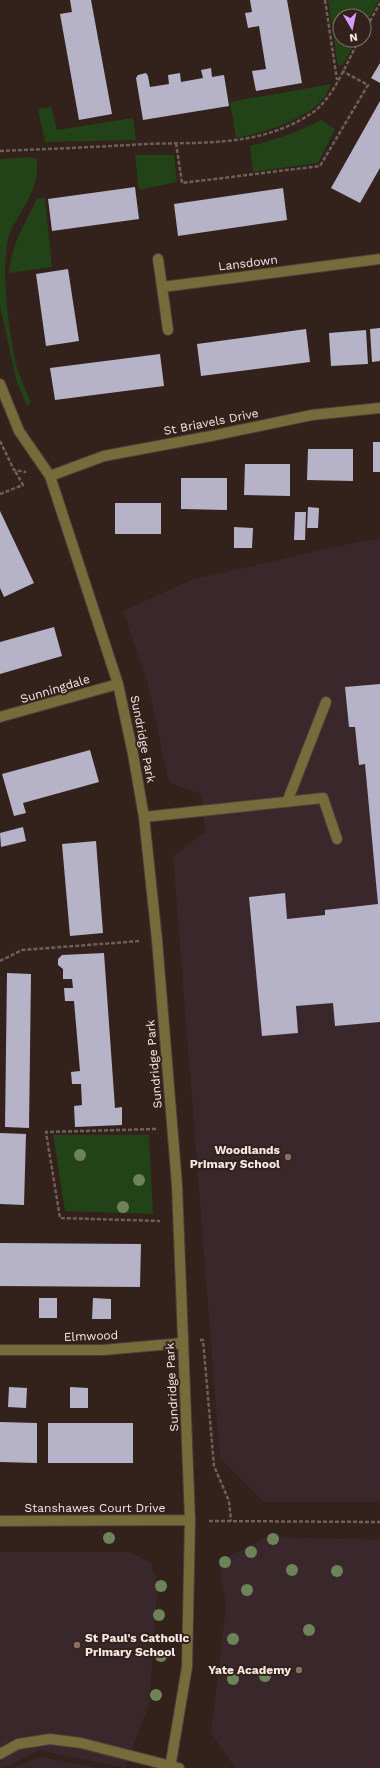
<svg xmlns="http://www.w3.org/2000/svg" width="380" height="1768" viewBox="0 0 380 1768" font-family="'Work Sans',sans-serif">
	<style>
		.education { fill: #3a272c }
		.green { fill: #224318 }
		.building { fill: #b6b3c8 }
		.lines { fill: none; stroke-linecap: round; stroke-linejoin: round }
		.minor-casing { stroke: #4e3d37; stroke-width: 12 }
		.path { stroke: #6f5f59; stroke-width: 2.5; stroke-dasharray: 4 2; stroke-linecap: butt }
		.minor { stroke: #776a3b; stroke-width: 10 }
		.tree { fill: #6c8458 }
		.education-dot { fill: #8d6e63; stroke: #33211b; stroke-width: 1.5 }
		.labels { text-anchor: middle; stroke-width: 4; stroke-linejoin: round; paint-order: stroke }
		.street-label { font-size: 12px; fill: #f5e9e4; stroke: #33211b }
		.poi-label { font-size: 12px; font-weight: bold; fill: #f5e9e4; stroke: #33211b; text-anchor: end }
	</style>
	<rect width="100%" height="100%" fill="#33211b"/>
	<!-- education -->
	<path class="education" d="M380 539V1502H264L220 1458 173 856 205 832 201 794 169 783 148 684 123 611 193 579 367 540Z
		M267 1537 380 1540V1768H235L211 1733 226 1606 219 1561Z
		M0 1552H130L151 1563 158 1584 149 1705 125 1768 39 1750 4 1768H0Z
		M40 1757 99 1768H13Z"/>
	<!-- green -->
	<path class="green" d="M328 0H379L364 27V16H340V40H357L342 66 338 65Z
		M331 84C329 88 327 94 324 98 308 119 261 134 236 138L230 102Z
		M51 107 57 130 133 118 136 140 45 142 38 109Z
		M321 120 335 129 318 163 253 172 250 146C275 140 298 132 321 120Z
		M135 155H174L177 182 139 190Z
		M30 157 37 159C37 164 37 169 37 174 34 196 17 216 9 235 0 267 9 342 19 374 23 384 27 393 31 402L27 406 17 383 0 306V159Z
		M45 198 52 267 9 273C12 242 24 226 37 199Z
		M53 1135H149L153 1214 65 1211Z"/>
	<!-- building -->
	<path class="building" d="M70 0H91L112 114 79 120 60 14 72 12Z
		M250 0H287L302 83 256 91 252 71 266 69 259 26 248 28 245 13 252 12Z
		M380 63V83L371 78Z
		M211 68 212 77 224 75 229 106 143 120 136 78 138 75 146 73 148 76 150 87 169 84 168 75 180 73 181 82 203 78 201 70Z
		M380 101V168L360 203 331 188Z
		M135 187 139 219 52 231 48 199Z
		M283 188 287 220 178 236 174 204Z
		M68 269 79 341 46 346 36 274Z
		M380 328V361L372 362 370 329Z
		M306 329 310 362 201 376 197 344Z
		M366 330 368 364 331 366 329 333Z
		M160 354 164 386 55 400 50 368Z
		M373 442H380V472H373Z
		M308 449H353V481L307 480Z
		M245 464H290V496L244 495Z
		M181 478H227V510L181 509Z
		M115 503H161V534H115Z
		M308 507 319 508 318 528H307Z
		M0 511 34 583 4 597 0 588Z
		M295 512H306L305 540H294Z
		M234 527 253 528 252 548H234Z
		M54 627 62 656 0 674V642Z
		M380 684V1022L335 1026 333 1003 296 1006 298 1033 262 1036 249 897 285 893 287 919 325 915V910L378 904 365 764 359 765 355 727H349L345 687Z
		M90 750 99 782 23 803 26 813 14 816 2 774Z
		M23 827 26 841 1 847 0 833Z
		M96 841 103 933 70 936 62 844Z
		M104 953 115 1108 122 1107V1125L75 1127 74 1106 82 1105 81 1084H72L71 1072 80 1071 74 1001H65L64 988H73L72 979H63V969L58 965V959L62 955Z
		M7 973 31 974 29 1128 5 1127Z
		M0 1133 26 1134 24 1205 0 1204Z
		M0 1243 141 1244 140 1287 0 1286Z
		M39 1298H57V1318H39Z
		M93 1298 111 1299V1319H92Z
		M9 1387 27 1388 26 1408 8 1407Z
		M70 1387 88 1388V1408H70Z
		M0 1422 37 1423V1463L0 1462Z
		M48 1423H133V1463H48Z"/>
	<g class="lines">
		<defs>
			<path id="minor" d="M158 259 162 287
				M168 330 162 287 380 259
				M0 384 19 431 50 476 118 684 133 754 144 817 157 940 177 1185 190 1520 187 1667 170 1768
				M50 476 104 456 211 436 312 415 380 408
				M0 717 118 684
				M287 802 326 702
				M144 817 323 798 337 839
				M0 1350H103L183 1343
				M0 1521 190 1520
				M0 1754 18 1744 50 1739 81 1743 179 1768"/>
		</defs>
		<!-- minor casing -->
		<use href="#minor" class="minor-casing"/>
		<!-- path -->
		<path class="path" d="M325 0 337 80
			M364 32 380 3
			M176 143 182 183 320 166 368 85 342 71
			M0 151C48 149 97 147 145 144 203 142 261 147 312 113 333 99 347 62 359 40
			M0 441 14 470 26 472
			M0 494 23 485 15 471
			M0 961 22 950 140 941
			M156 1129 46 1132 60 1218 160 1221
			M200 1340H203L214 1466 229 1501 231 1521
			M209 1521 380 1522"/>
		<!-- minor -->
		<use href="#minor" class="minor"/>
	</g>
	<!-- trees -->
	<g class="tree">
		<circle cx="80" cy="1155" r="6"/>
		<circle cx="139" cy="1180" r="6"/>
		<circle cx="123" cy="1207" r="6"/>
		<circle cx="109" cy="1538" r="6"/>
		<circle cx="273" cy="1539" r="6"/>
		<circle cx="251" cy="1552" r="6"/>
		<circle cx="225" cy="1562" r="6"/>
		<circle cx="292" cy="1570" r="6"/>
		<circle cx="337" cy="1571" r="6"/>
		<circle cx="161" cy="1586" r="6"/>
		<circle cx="247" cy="1590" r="6"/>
		<circle cx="159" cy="1615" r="6"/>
		<circle cx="309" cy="1630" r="6"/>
		<circle cx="233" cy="1639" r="6"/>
		<circle cx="161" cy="1656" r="6"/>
		<circle cx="265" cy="1676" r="6"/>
		<circle cx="233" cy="1679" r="6"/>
		<circle cx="156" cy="1695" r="6"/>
	</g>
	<!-- markers -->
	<g class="education-dot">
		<circle cx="288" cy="1157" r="4"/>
		<circle cx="77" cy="1645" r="4"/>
		<circle cx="299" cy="1670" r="4"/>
	</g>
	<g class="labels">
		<!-- street labels -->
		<g class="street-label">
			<text transform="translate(248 263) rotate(-7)" y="4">Lansdown</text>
			<text transform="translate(211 422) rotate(-11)" y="4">St Briavels Drive</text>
			<text transform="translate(55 689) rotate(-17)" y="4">Sunningdale</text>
			<text transform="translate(143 739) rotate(79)" y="4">Sundridge Park</text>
			<text transform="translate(154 1064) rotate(-95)" y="4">Sundridge Park</text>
			<text transform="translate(91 1336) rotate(-2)" y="4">Elmwood</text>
			<text transform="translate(172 1387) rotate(-93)" y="4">Sundridge Park</text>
			<text x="95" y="1512">Stanshawes Court Drive</text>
		</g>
		<!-- poi labels -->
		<g class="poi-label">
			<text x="280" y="1154">Woodlands<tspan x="280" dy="14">Primary School</tspan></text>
			<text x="85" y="1642" text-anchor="start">St Paul's Catholic<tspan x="85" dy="14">Primary School</tspan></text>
			<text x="291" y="1674">Yate Academy</text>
		</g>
	</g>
	<!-- north arrow -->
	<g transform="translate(352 28) rotate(171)"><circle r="19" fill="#33211b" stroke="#81716b"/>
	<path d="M0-3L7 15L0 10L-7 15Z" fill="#d29dfd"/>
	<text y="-6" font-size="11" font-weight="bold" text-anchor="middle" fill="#f5e9e4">N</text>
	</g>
</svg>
